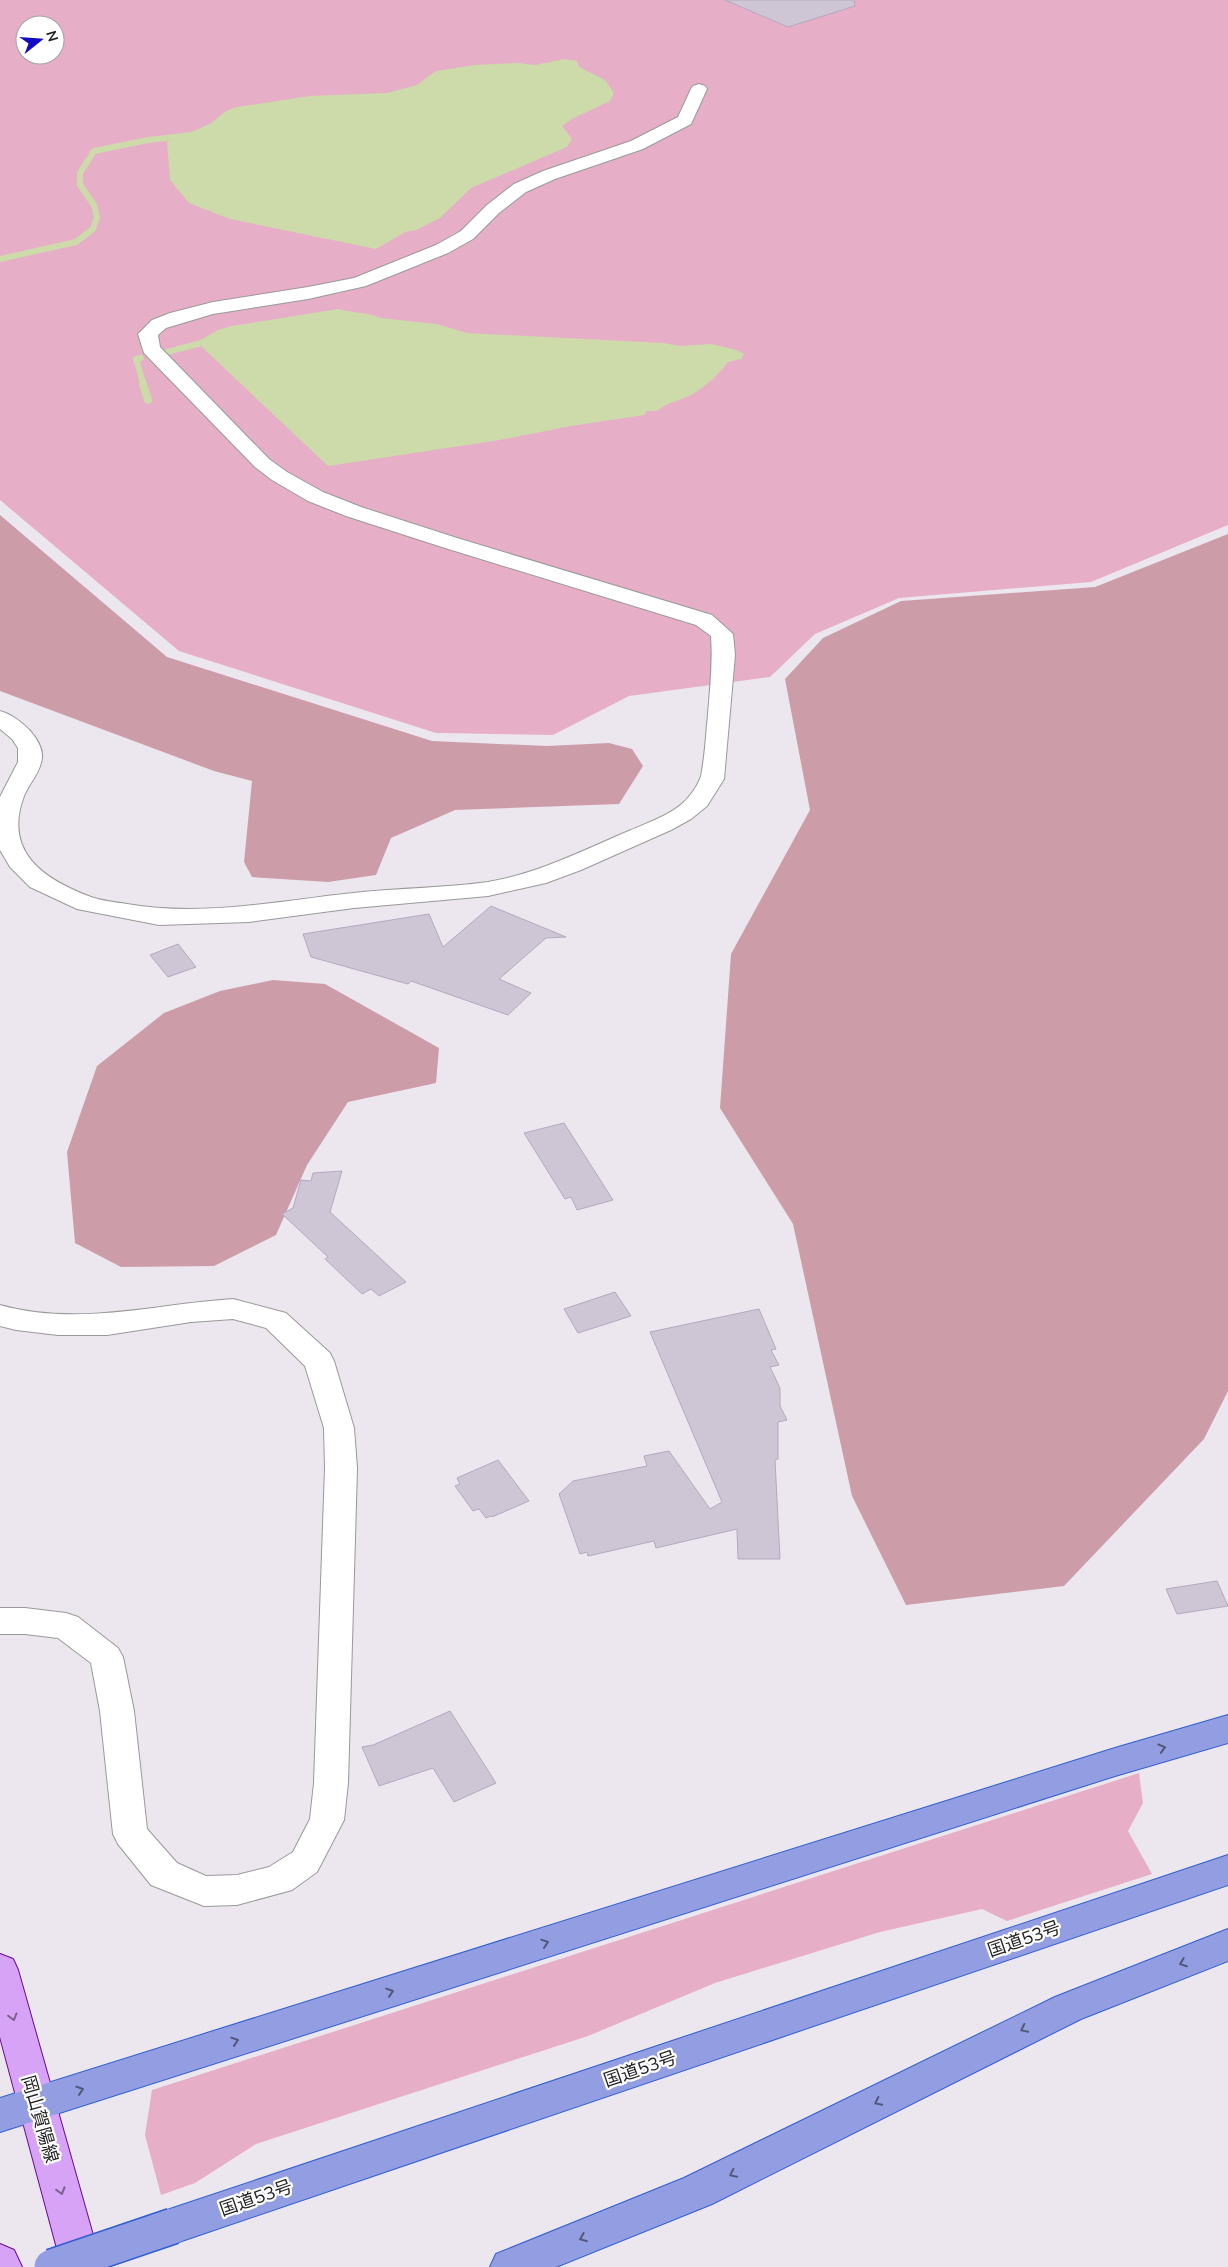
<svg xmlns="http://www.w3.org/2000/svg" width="1228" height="2267" viewBox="0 0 1228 2267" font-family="Mulish,'Noto Sans JP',sans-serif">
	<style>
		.grass { fill: #e6afc7; fill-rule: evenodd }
		.forest { fill: #cc9da8 }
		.water { fill: #cddaa9 }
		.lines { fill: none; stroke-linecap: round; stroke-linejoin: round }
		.stream-far1 { stroke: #cddaa9; stroke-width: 6 }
		.stream { stroke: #cddaa9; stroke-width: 8 }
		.building { fill: #cec6d5; stroke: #b4a9c0 }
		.minor-casing { stroke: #999; stroke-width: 2 }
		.major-casing { stroke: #6a0991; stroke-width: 2 }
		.highway-casing { stroke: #2f5fd0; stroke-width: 2 }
		.minor { fill: #fff; fill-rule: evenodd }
		.major { fill: #d6a3f6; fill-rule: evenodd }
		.highway { fill: #929de2; fill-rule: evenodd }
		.highway-bridge-casing { stroke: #2f5fd0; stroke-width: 38; stroke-linecap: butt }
		.highway-bridge { stroke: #929de2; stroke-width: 35 }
		.oneway { stroke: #535877 }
		.oneway2 { stroke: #7a618a }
		.labels { text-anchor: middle; stroke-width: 4.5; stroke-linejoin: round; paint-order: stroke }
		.near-street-label { font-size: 18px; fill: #1f1f1f; stroke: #fff }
	</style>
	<rect width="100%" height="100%" fill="#ece6ef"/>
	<!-- grass -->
	<path class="grass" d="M0 0H1228V525L1091 582 899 598 815 634 770 677 629 696 553 735 436 733 179 651 0 500ZM25 25H55V55H25Z
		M1139 1773 1143 1803 1128 1831 1152 1874 1007 1921 982 1909 880 1932 715 1983 588 2036 256 2144 195 2183 161 2195 145 2135 152 2090Z"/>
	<!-- forest -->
	<path class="forest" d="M0 515 167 657 432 741 547 746 609 743 632 749 643 766 619 804 455 810 391 838 376 875 328 882 252 877 244 862 252 781 214 771 0 691Z
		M1228 534V1391L1204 1439 1064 1586 906 1605 852 1496 793 1224 720 1108 731 954 810 810 785 679 823 638 901 601 1095 587Z
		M273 980 325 984 439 1048 436 1083 348 1102 307 1165 276 1235 214 1266 121 1267 75 1243 67 1152 97 1066 164 1013 220 991Z"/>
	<!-- water -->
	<path class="water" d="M564 59 577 61 579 67 605 80 614 93 610 101 572 119 562 126 572 139 567 147 471 188 440 218 416 230 405 232 376 249 230 219 189 203 170 180 167 142 210 124 226 111 237 107 310 96 387 93 417 85 436 71 475 65 518 63 535 65Z
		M338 309C352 313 367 312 380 318L437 324 467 333 663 343 680 346 711 344 737 350 744 354 741 359 728 362C721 372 707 385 696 392 683 401 668 401 657 411H647L644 415 571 426 500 440 328 466 203 348 199 341 218 330 232 326Z"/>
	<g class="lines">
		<!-- stream-far1 -->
		<path class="stream-far1" d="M0 259 76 242 93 229 97 217 94 205 80 185V173L94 151 148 140 193 135
			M167 352 213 340
			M141 358 136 359 144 386"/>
		<!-- stream -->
		<path class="stream" d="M143 384 148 400"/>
	</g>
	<!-- building -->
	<path class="building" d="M725 0H854L855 6 788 27Z
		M491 906 566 937 546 938 499 979 531 993 508 1015 411 981 408 984 311 957 303 934 429 914 443 947Z
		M178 944 196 967 168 977 150 955Z
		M564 1123 613 1200 577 1210 571 1197 565 1199 524 1133Z
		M342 1171 330 1212 406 1282 379 1296 371 1289 362 1294 325 1259 328 1257 282 1214 293 1208 301 1180 311 1181 313 1173Z
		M615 1292 631 1316 578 1333 564 1309Z
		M759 1309 776 1349 771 1350 779 1365 770 1367 780 1388V1406L787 1420 778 1422V1459L775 1460 780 1559H738L737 1529 656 1548 654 1541 588 1556 587 1552 580 1554 559 1494 573 1481 647 1466 644 1456 669 1451 710 1509 722 1502 650 1332Z
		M498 1460 529 1501 492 1517 491 1516 486 1518 479 1509 473 1511 455 1486 460 1484 457 1478Z
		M1217 1581 1228 1606 1177 1614 1166 1589Z
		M450 1711 496 1783 454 1802 433 1768 379 1786 362 1747 373 1745Z"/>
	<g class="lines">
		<defs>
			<path id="minor" d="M699 84 705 86 707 89 691 124 643 149 555 179 526 192 499 213 473 239 448 253 366 286 308 299 213 314 166 328 158 335 160 347 269 459 287 472 323 492 361 507 457 538 712 615 733 634 735 655 724 779 707 806 691 819 671 830 581 870 546 883 488 896 354 908 249 922 159 925 77 909 30 887 10 867 0 850V797L18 762V748L12 739 0 729V711C19 716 48 742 41 763 38 775 29 784 24 796 3 852 43 879 91 897 102 901 115 902 127 904 202 917 278 901 353 893 398 888 444 888 488 882 536 874 580 852 624 833 646 823 677 814 691 794 695 789 699 782 701 776 705 756 706 734 708 714 710 688 713 662 711 636L696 625 442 547 346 516 308 501 272 480 255 467 144 353 138 334 152 320 170 313 213 302 308 287 354 278 436 245 461 231 487 205 514 184 543 171 631 141 678 117 691 89 693 86Z
				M233 1299 286 1313 330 1353 334 1361 354 1428 357 1468 348 1783 344 1820 317 1872 292 1890 237 1905 204 1906 151 1885 118 1844 113 1834 100 1711 91 1663 58 1638 25 1634H0V1608H25L66 1613 78 1617 118 1648 123 1657 134 1711 147 1829 177 1863 206 1876 237 1875 269 1867 293 1852 310 1819 314 1783 325 1468 324 1428 305 1366 266 1328 233 1319 191 1322 107 1335H58L16 1330 0 1326V1305C78 1327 155 1304 233 1299Z"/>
			<path id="major" d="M0 1954 13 1959 18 1970 102 2267H62L0 2037Z
				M0 2244 14 2250 22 2267H0Z"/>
			<path id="highway" d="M1228 1715V1743L1115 1776 0 2132V2098L1115 1748Z
				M1228 1855V1885L173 2244 159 2239 153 2226 159 2213 173 2208Z
				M1228 1929V1961L1081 2019 712 2204 556 2267H490L496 2254 684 2178 1055 1997Z"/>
		</defs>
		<!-- minor casing -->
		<use href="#minor" class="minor-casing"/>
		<!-- major casing -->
		<use href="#major" class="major-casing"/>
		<!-- highway casing -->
		<use href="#highway" class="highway-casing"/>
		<!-- minor -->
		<use href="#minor" class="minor"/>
		<!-- major -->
		<use href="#major" class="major"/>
		<!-- highway -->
		<use href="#highway" class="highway"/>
		<defs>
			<path id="highway-bridge" d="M52 2267 173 2226"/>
		</defs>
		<!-- highway-bridge casing -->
		<use href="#highway-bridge" class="highway-bridge-casing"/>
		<!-- highway-bridge -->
		<use href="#highway-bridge" class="highway-bridge"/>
	</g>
	<!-- one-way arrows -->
	<defs><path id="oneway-chevron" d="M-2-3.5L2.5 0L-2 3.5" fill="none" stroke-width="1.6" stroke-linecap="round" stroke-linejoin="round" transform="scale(1.25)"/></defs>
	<g class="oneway">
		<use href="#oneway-chevron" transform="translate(1162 1748) rotate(-16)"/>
		<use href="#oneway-chevron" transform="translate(545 1943) rotate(-18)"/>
		<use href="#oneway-chevron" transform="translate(1183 1963) rotate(159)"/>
		<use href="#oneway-chevron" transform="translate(390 1992) rotate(-18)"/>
		<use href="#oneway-chevron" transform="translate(1024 2029) rotate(154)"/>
		<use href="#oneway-chevron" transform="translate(235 2041) rotate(-18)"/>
		<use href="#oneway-chevron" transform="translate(80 2090) rotate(-18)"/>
		<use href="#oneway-chevron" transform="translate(878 2102) rotate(154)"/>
		<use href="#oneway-chevron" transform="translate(733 2174) rotate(154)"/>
		<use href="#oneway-chevron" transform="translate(583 2238) rotate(158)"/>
	</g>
	<g class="oneway2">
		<use href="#oneway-chevron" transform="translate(13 2017) rotate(75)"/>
		<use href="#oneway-chevron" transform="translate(61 2191) rotate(74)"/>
	</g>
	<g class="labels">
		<!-- near-street labels -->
		<g class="near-street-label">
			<text transform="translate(1024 1939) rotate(-19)" y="6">国道53号</text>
			<text transform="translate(640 2069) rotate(-19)" y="6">国道53号</text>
			<text transform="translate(40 2119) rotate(74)" y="6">岡山賀陽線</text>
			<text transform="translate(256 2198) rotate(-19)" y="6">国道53号</text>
		</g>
	</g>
	<!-- north arrow -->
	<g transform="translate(40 40) rotate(73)"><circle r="24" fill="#ffffff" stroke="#a5a5a5"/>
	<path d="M0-4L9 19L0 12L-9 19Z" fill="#140cc2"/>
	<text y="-8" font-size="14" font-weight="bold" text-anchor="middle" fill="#1f1f1f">N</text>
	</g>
</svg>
